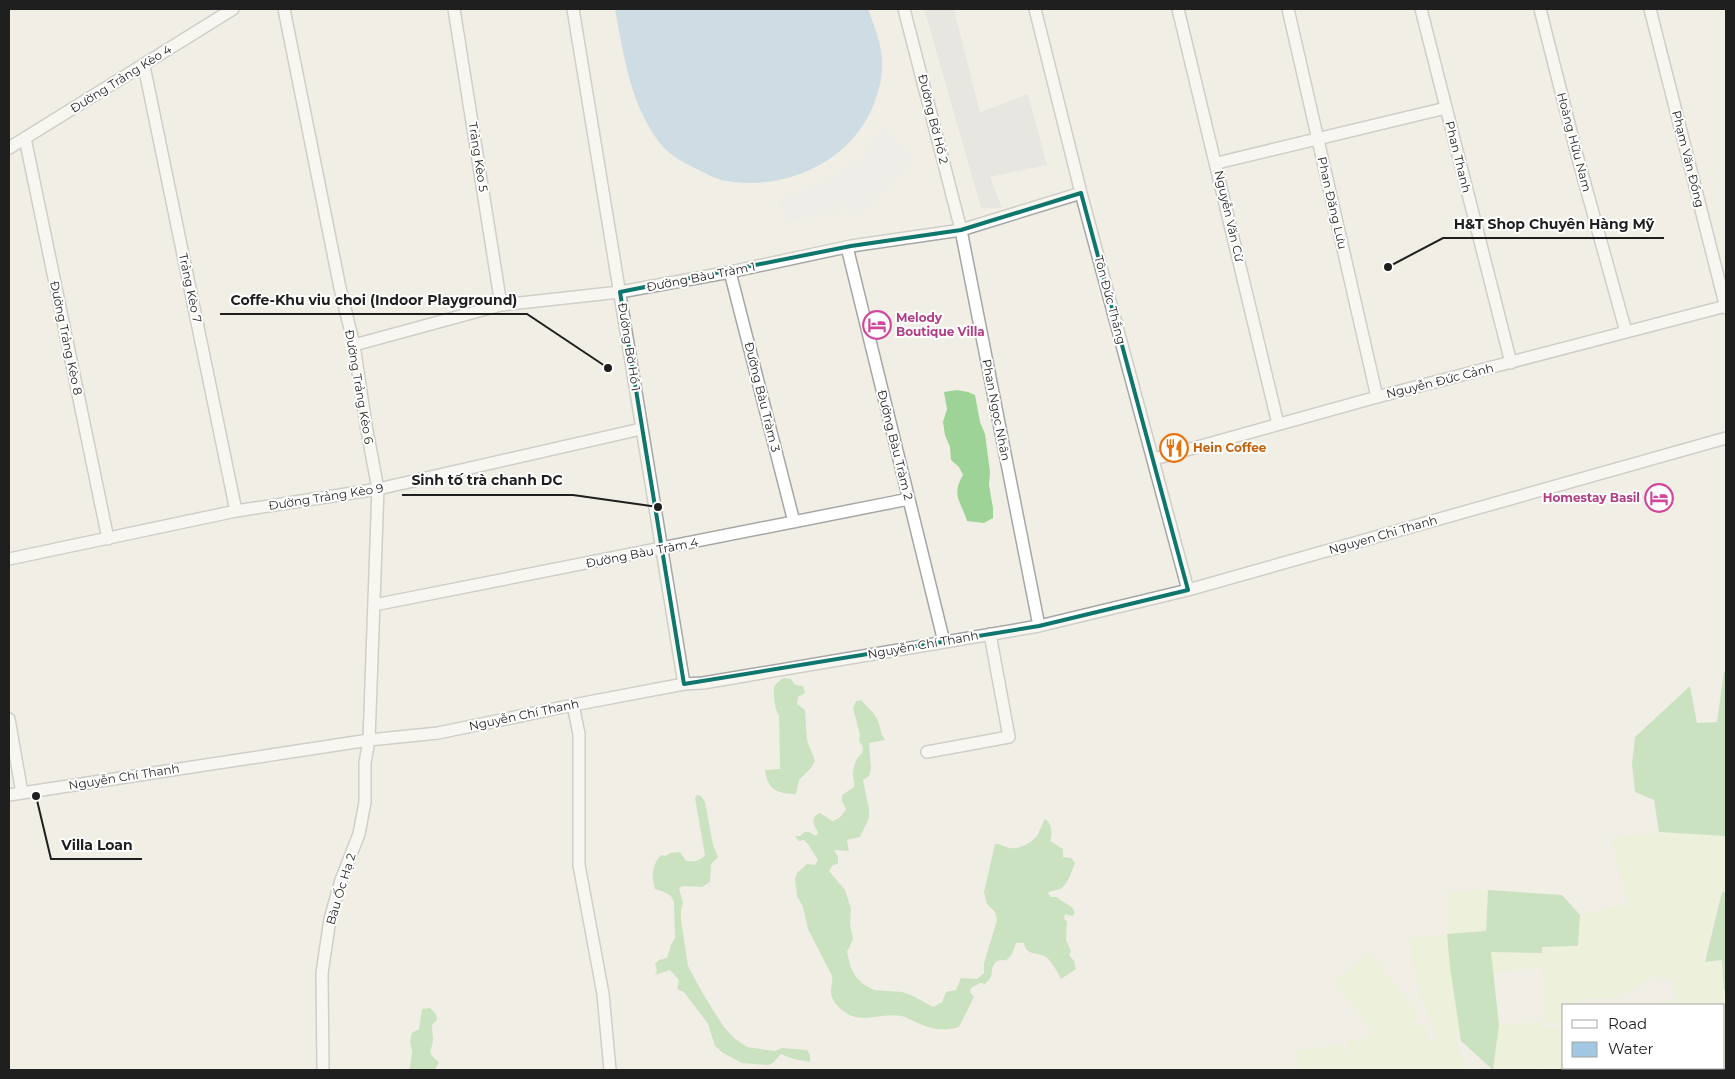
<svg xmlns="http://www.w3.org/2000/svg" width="1735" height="1079" viewBox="0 0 1735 1079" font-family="Montserrat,sans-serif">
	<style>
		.residential { fill: #dddcdc }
		.farmland { fill: #e8f1cf }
		.forest { fill: #9dd396 }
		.parking { fill: #ebebeb }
		.water { fill: #a2c7e1 }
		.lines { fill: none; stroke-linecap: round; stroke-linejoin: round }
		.street-casing { stroke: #a6a6a6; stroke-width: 14 }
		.street { stroke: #fff; stroke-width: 11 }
		.marked { fill: none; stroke: #0f766e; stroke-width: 4; stroke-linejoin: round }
		.labels { text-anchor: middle; stroke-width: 4; stroke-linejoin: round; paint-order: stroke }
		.street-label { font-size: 12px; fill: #1f1f1f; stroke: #fff }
		.hotel-label { font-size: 12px; font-weight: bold; fill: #b23c85; stroke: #fff; text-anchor: start }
		.food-label { font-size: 12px; font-weight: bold; fill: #c56008; stroke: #fff; text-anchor: start }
		.leader { fill: none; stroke: #1f1f1f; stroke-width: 2 }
		.callout-dot { fill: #1f1f1f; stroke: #fff; stroke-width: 2 }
		.callout-label { font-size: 14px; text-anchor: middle; font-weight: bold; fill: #1f1f1f; stroke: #fff; stroke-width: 4; stroke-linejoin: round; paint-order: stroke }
	</style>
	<rect width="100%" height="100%" fill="#f1efe5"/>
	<!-- residential -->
	<path class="residential" d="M924 9H954L980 112 1028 94 1047 165 990 177 1002 208H981Z"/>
	<!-- farmland -->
	<path class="farmland" d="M1676 831 1726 835V892L1722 893 1703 956 1705 962 1722 960 1724 990H1726V1070H1636L1637 1068H1724V1005H1643L1675 1001 1673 979H1655L1653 976 1621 997 1578 999V1005H1564V1023L1543 1022V1028H1564V1068H1636V1070H1546V1068L1493 1070 1495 1025 1543 1022 1542 967 1492 973 1491 951 1542 953V947L1579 946 1580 915 1628 904 1611 838Z
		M1488 890 1486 931 1447 934 1463 1033 1456 1035 1465 1070H1299L1296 1051 1341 1044 1350 1056 1347 1042 1376 1035 1333 981 1370 953 1420 1017 1409 1027 1425 1023 1429 1041 1448 1037 1436 1038 1415 978 1410 938 1447 934 1449 892Z"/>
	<!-- forest -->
	<path class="forest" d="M957 390 968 392 975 395 980 422 985 434 990 472 989 485 993 508V518L984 523 967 521C961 501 951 496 963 475L959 467 951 460 950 447 945 435 943 422 947 409 944 392Z
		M1726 671V836L1659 832 1654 800 1635 792 1632 764 1635 737 1690 686 1697 723 1717 722 1724 672Z
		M783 678 791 679 795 685 803 686 805 693 798 697 797 704 805 710 807 740 815 761 811 768 799 780 796 794C777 794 767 789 765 770L780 769 779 715C775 712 773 693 774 688 775 684 779 681 783 678Z
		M861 700C868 708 876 713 879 724 881 730 881 734 885 740L869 743 871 769 869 776 863 780 869 809V818L860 837 847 840 849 851 834 850 838 857V864L833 865 829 871 845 890 851 909 850 924 853 939 847 952 851 968 856 977 863 984 874 990 902 992 913 996 933 1007 942 1002 946 992 956 990 961 978 977 979 984 973V963L997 920 995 912 987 904 984 892 995 844C1001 844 1005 847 1010 848 1019 850 1035 841 1038 834 1041 828 1042 824 1045 819 1052 824 1053 834 1050 841L1063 849V857L1071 858 1075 863C1072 870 1068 885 1060 889 1055 891 1052 890 1048 893L1051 897H1057C1063 904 1072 903 1075 913L1072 916 1065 914 1064 918 1067 922 1066 940 1071 951 1069 955 1074 961 1076 969 1061 979C1059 974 1051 961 1047 958 1039 951 1026 957 1024 943H1016C1014 948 1012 958 1006 960 1002 961 998 959 995 963 989 970 996 975 985 984L980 983 971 988 970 992 974 997 959 1027C944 1031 933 1030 918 1023 912 1021 908 1017 901 1016 881 1012 860 1026 842 1010 837 1006 833 1001 831 994 830 988 833 983 832 976L808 929 803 907 797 896 795 879 797 873 807 864 815 865 818 860 808 844 804 840 799 841 795 836H800L804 832H809L816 836 818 832C813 825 810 817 820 813L832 821C839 819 842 816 846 809L842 801V795L854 787C855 782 853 780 853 775 853 766 856 758 862 753L863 747 859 741 860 735 853 708 856 701Z
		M697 795 701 796 705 802 713 845 718 857 711 864 710 882 702 887 683 886 679 888 683 903 681 910V920L688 966 703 994 724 1027 735 1039 747 1047 775 1051 782 1048 807 1050 810 1055V1062C800 1060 790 1059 781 1054L773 1063 768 1065 742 1063 723 1053 715 1046 708 1024 684 992 677 989 679 980 670 970 655 975 657 971 655 964 659 960 667 958 671 945 675 938 674 902 671 896 664 892 655 889C651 876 652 865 661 855L666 856 670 853 680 852 686 861C695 862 700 861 705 855L695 798Z
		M1488 890 1562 895 1580 915 1578 946 1542 947V953L1491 952 1499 1025 1493 1070 1461 1041 1450 967 1447 934 1486 931Z
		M1722 892 1726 893V990H1724L1722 960 1705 962Z
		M430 1008 436 1014 437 1020 432 1025C432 1030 433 1036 433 1041 431 1054 426 1051 439 1062L435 1070H408L410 1068 412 1051 410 1041 412 1033 419 1029 422 1009Z"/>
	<!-- parking -->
	<path class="parking" d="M883 126 914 158 857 218 845 205 832 214 807 217 786 222 779 200 827 181 864 156Z"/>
	<!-- water -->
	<path class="water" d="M615 9H868C875 28 883 47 882 67 882 82 877 97 871 111 845 166 780 192 721 180 714 178 707 174 701 171 690 166 674 158 665 149 631 111 624 57 615 9Z"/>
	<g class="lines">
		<defs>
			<path id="street" d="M284 9 340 288 354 345 366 425 378 489 369 740 365 763V802L359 834 341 880 330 919 322 973 323 1070
				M454 9 501 305
				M573 9 684 684
				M904 9 961 230 1039 626
				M1035 9 1081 193 1188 590
				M1178 9 1278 424
				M1288 9 1377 397
				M1421 9 1511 363
				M1540 9 1577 155 1626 332
				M1650 9 1726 308
				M144 66 236 511
				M25 138 108 539
				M9 148 233 9
				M1217 163 1446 108
				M847 247 944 642
				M730 272 794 522
				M354 345 501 305 620 292 730 272 851 246 961 230 1081 193
				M1154 459 1377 397 1726 306
				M9 559 236 511 378 489 641 429
				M374 605 909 499
				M573 705 579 734V865L603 994 610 1070
				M9 719 22 793
				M927 752 1009 737 990 634
				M9 795 369 740 438 733 573 705 684 684 703 683 1039 626 1188 590 1726 438"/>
		</defs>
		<!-- street casing -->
		<use href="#street" class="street-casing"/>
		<!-- street -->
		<use href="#street" class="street"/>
	</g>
	<!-- marked area -->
	<path d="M0 0H1735V1079H0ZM1081 193 1188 590 1039 626 684 684 620 292 851 246 961 230Z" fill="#f1efe5" fill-opacity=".55" fill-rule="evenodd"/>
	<path class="marked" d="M1081 193 1188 590 1039 626 684 684 620 292 851 246 961 230Z"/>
	<!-- icons -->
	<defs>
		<symbol id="hotel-ring" viewBox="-11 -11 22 22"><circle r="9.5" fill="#fff" stroke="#d1479c" stroke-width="1.5"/><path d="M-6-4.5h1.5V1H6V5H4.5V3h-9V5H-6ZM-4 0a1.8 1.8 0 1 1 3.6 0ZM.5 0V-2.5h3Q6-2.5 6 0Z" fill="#d1479c"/></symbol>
		<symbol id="restaurant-ring" viewBox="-11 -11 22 22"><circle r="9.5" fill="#fff" stroke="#e8710a" stroke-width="1.5"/><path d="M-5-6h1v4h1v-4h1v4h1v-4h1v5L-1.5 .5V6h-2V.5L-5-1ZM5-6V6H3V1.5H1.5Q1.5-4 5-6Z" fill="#e8710a"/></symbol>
	</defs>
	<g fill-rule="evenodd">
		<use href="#hotel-ring" x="861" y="309" width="32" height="32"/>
		<use href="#restaurant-ring" x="1158" y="432" width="32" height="32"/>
		<use href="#hotel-ring" x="1643" y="482" width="32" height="32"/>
	</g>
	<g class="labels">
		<!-- street labels -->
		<g class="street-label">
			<text transform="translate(121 79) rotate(-32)" y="4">Đường Trảng Kèo 4</text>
			<text transform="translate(933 119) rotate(76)" y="4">Đường Bờ Hồ 2</text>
			<text transform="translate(1574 142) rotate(75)" y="4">Hoàng Hữu Nam</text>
			<text transform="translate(478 157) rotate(81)" y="4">Trảng Kèo 5</text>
			<text transform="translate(1458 157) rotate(76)" y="4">Phan Thanh</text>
			<text transform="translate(1688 159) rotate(76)" y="4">Phạm Văn Đồng</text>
			<text transform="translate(1332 203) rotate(77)" y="4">Phan Đăng Lưu</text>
			<text transform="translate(1229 216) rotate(77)" y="4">Nguyễn Văn Cừ</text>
			<text transform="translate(701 277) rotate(-11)" y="4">Đường Bàu Tràm 1</text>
			<text transform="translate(190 288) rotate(78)" y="4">Trảng Kèo 7</text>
			<text transform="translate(1110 300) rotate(75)" y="4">Tôn Đức Thắng</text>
			<text transform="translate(66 338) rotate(78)" y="4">Đường Trảng Kèo 8</text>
			<text transform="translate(629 347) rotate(81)" y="4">Đường Bờ Hồ 1</text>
			<text transform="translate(1440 381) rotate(-14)" y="4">Nguyễn Đức Cảnh</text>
			<text transform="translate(359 387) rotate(80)" y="4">Đường Trảng Kèo 6</text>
			<text transform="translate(762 397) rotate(76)" y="4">Đường Bàu Tràm 3</text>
			<text transform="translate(996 410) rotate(79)" y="4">Phan Ngọc Nhân</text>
			<text transform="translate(895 445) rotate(76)" y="4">Đường Bàu Tràm 2</text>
			<text transform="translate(326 497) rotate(-9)" y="4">Đường Trảng Kèo 9</text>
			<text transform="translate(1383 535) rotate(-16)" y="4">Nguyen Chi Thanh</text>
			<text transform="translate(642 553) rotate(-11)" y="4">Đường Bàu Tràm 4</text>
			<text transform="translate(923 645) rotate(-10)" y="4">Nguyễn Chí Thanh</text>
			<text transform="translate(524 715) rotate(-12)" y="4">Nguyễn Chí Thanh</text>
			<text transform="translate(124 777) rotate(-9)" y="4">Nguyễn Chí Thanh</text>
			<text transform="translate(341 889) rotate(-73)" y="4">Bàu Ốc Hạ 2</text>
		</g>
		<!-- hotel labels -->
		<g class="hotel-label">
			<text x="896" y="322">Melody<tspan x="896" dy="14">Boutique Villa</tspan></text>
			<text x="1640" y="502" text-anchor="end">Homestay Basil</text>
		</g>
		<!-- food labels -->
		<g class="food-label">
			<text x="1193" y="452">Hein Coffee</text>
		</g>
	</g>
	<!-- callouts -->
	<path class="leader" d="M1388 267L1443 238H1664M608 368L527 314H220M658 507L573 495H402M36 796L51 859H142"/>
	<g class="callout-dot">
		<circle cx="1388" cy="267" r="5"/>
		<circle cx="608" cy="368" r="5"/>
		<circle cx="658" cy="507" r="5"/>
		<circle cx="36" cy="796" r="5"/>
	</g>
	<g class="callout-label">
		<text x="1554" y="229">H&amp;T Shop Chuyên Hàng Mỹ</text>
		<text x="374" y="305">Coffe-Khu viu choi (Indoor Playground)</text>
		<text x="487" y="485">Sinh tố trà chanh DC</text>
		<text x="97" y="850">Villa Loan</text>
	</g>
	<!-- border -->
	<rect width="1735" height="1079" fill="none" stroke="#1f1f1f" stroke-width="20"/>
	<!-- legend -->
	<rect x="1562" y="1004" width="162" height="65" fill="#ffffff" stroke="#a5a5a5"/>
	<rect x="1572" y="1020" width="25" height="8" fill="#ffffff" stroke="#a5a5a5"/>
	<text x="1608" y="1029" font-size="15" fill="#1f1f1f">Road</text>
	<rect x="1572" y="1042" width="25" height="15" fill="#a2c7e1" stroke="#a5a5a5"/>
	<text x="1608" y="1054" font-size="15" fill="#1f1f1f">Water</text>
</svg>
